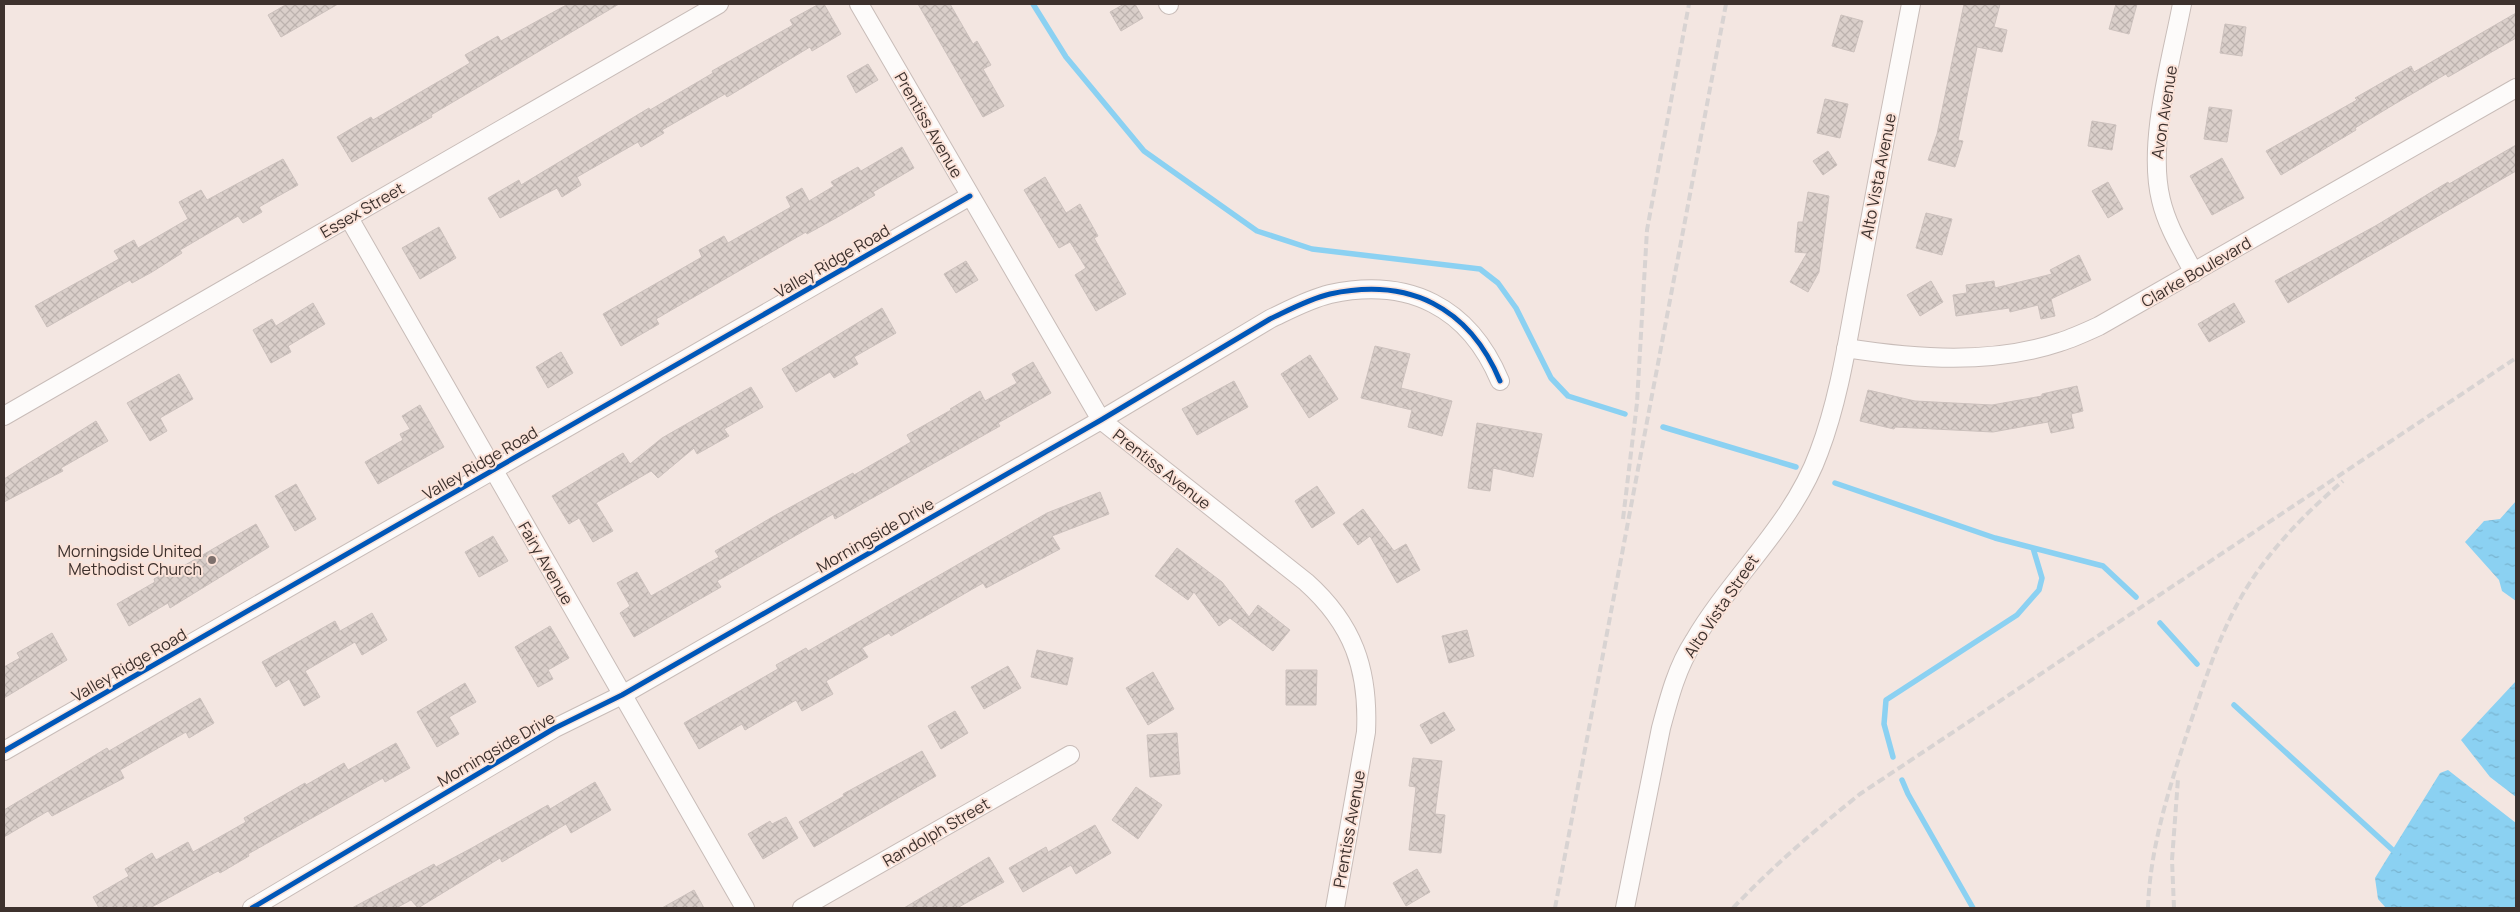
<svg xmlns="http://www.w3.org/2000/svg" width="2520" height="912" viewBox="0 0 2520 912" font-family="Manrope,sans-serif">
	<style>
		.water { fill: url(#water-ripples) }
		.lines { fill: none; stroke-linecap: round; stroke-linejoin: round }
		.stream { stroke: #8bd1f2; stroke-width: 5.5 }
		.building { fill: url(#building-cross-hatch); stroke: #ccc1bd }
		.street-casing { stroke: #c8bcb8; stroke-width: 20 }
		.street { stroke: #fdfbfa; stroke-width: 18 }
		.rail { stroke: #d8d3d2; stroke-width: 4; stroke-dasharray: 8 4; stroke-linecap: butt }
		.cycleway-casing { stroke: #fbe3d9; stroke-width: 8 }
		.cycleway { stroke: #0057b8; stroke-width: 5 }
		.poi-dot { fill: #7d706c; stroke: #fbe3d9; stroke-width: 2 }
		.labels { text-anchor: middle; stroke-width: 4; stroke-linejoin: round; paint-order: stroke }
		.street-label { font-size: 16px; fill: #3d312d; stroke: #fbe3d9 }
		.poi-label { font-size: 16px; fill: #3d312d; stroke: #fbe3d9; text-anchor: end }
	</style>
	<defs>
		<pattern id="water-ripples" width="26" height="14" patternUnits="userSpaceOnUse" patternTransform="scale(1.25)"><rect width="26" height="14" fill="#8bd1f2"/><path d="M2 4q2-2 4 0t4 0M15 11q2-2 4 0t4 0" fill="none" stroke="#79b4d0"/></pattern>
		<pattern id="building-cross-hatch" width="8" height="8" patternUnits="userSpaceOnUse" patternTransform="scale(1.25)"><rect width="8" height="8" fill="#dacfca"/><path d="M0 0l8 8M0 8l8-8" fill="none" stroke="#bcb2ae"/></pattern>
	</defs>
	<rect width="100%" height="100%" fill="#f3e6e1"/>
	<!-- water -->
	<path class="water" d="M2516 501V601L2502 591 2499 580 2465 542 2484 521 2500 519Z
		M2516 681V797L2490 777 2461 740Z
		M2448 770 2516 823V908H2386L2378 899 2375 878 2440 773Z"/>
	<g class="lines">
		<!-- stream -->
		<path class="stream" d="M1033 4 1066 57 1144 151 1257 231 1312 249 1480 269 1498 283 1516 308 1551 378 1568 396 1625 414
			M1663 427 1796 467
			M1835 483 1995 538 2103 566 2136 597
			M2160 623 2197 664
			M2234 705 2397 854
			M1893 757 1884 724 1886 700 2017 615 2039 590 2042 578 2033 548
			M1902 780 1908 794 1973 908"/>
	</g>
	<!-- building -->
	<path class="building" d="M287 4H338L281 37 268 15Z
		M568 4H619L431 115 432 117 352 162 337 137 371 117 373 120 470 63 465 55 498 36 501 41Z
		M819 4H824L841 34 812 51 810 47 727 97 725 94 662 130 664 133 641 147 638 142 577 177 581 185 562 197 557 188 500 218 488 198 519 180 521 185 649 108 650 110 713 73 712 71 793 25 790 20Z
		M918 4H950L973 44 977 41 991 65 983 69 1004 106 983 117Z
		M1124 4H1135L1143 18 1121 31 1110 12Z
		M1964 4H2000L1994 27 2007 30 2002 52 1977 47 1958 140 1963 141 1955 167 1928 160 1937 134Z
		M2116 4H2137L2129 34 2109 29Z
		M2516 13V38L2448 77 2446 74 2393 105 2355 128 2356 130 2281 175 2266 151 2357 100 2355 98 2411 66 2414 72Z
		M1841 15 1863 21 1854 52 1832 46Z
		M2225 24 2246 27 2242 56 2220 53Z
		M868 64 878 80 856 93 847 76Z
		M1825 99 1848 104 1840 138 1817 133Z
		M2209 107 2232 110 2227 142 2204 139Z
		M2092 121 2116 125 2112 150 2088 146Z
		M2516 145V171L2288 303 2275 281 2377 225 2448 182 2449 184Z
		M902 147 914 168 873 192 875 195 836 218 807 234 806 232 656 319 659 324 621 346 603 314 702 257 699 250 724 236 728 243 791 207 786 197 802 188 809 201 834 186 831 182 858 167 861 171Z
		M1828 151 1837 165 1823 175 1813 161Z
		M2222 158 2244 198 2212 215 2190 176Z
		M283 159 298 185 259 207 262 212 243 223 238 216 180 250 182 253 152 272 132 283 130 280 47 327 35 306 119 259 114 251 134 240 138 248 188 219 179 202 201 190 207 200Z
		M1045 177 1066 213 1080 204 1098 236 1094 238 1126 294 1096 311 1075 275 1086 268 1070 242 1059 248 1024 190Z
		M2108 182 2123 209 2108 218 2092 191Z
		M1808 192 1829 196 1819 272 1808 292 1790 282 1807 253 1795 252 1798 222H1803Z
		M1926 213 1952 219 1942 255 1916 248Z
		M439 227 456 258 420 279 402 248Z
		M2079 255 2091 280 2051 299 2055 316 2041 319 2038 305 2010 312 2009 308 1956 316 1953 295 1967 293 1966 285 1994 281 1995 288 2052 274 2050 270Z
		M966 261 978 280 956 293 944 274Z
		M1931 281 1943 302 1920 316 1907 295Z
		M313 303 325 324 288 346 291 352 271 363 253 330 272 319 276 326Z
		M2234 303 2245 322 2209 342 2198 324Z
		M882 308 896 333 854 357 858 364 834 378 830 372 796 392 782 369Z
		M1375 346 1410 354 1401 388 1452 401 1442 436 1408 427 1412 410 1361 398Z
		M561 352 573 373 548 388 536 367Z
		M1310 355 1338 399 1309 418 1281 374Z
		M1033 362 1051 393 998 423 1000 426 835 519 833 514 717 581 721 587 634 637 620 613 630 606 617 583 637 572 651 596 719 557 715 551 774 516 853 473 854 475 911 442 907 435 951 410 950 409 980 391 985 401 1017 383 1012 374Z
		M179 374 193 399 160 418 167 431 150 441 127 403Z
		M1234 381 1248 407 1197 435 1182 409Z
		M2077 386 2083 411 2071 414 2074 428 2051 433 2048 422 1993 432 1895 427 1894 429 1860 421 1868 390 1915 401 1992 405 2042 396V394Z
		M751 387 763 407 724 429 729 436 697 454 694 448 658 478 651 471 596 503 613 531 593 542 579 518 569 524 552 496 623 453 630 464 662 438Z
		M420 405 444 447 378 484 365 462 403 440 400 434 410 429 402 416Z
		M96 421 108 441 61 468 63 471 4 502V479Z
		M1477 423 1542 434 1533 477 1493 468 1490 491 1468 488Z
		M296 484 316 519 295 531 275 496Z
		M1317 486 1335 513 1312 528 1295 501Z
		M1100 492 1109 514 1052 536 1060 549 986 588 983 583 891 636 889 633 862 648 868 657 826 681 833 694 802 711 796 700 745 730 742 724 699 749 684 723 778 669 776 665 806 648 808 651 1047 513Z
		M1363 509 1394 551 1406 544 1420 570 1397 583 1370 536 1358 545 1343 524Z
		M256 524 269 547 170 608 168 603 129 626 117 604 155 582 154 579 179 565 180 568Z
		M493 536 508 561 479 577 465 552Z
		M1177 548 1222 582 1249 617 1258 605 1290 630 1273 651 1230 618 1219 626 1194 592 1188 600 1155 576Z
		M372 613 387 640 362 655 355 642 305 671 320 697 304 706 289 679 276 687 262 662 335 621 340 631Z
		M550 626 569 658 548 670 553 679 538 687 515 647Z
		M1467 630 1474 656 1449 663 1442 636Z
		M52 633 67 660 4 698V667L20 658 17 653Z
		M1037 650 1073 658 1067 685 1031 677Z
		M1008 666 1021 688 984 709 971 687Z
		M1286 670H1317L1316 705H1286Z
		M1153 672 1174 709 1148 725 1126 688Z
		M465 683 476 702 449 717 459 734 437 747 417 712Z
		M200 698 214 723 189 738 186 732 120 770 124 778 52 816 48 811 4 837V810L107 748 109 751Z
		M955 711 968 733 941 749 928 726Z
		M1444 712 1455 730 1431 744 1420 725Z
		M1177 733 1180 774 1150 777 1147 735Z
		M396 743 410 768 385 782 383 778 248 854 249 856 220 873 218 871 150 908H99L93 897 129 876 125 869 152 853 156 860 188 842 193 852 246 822 244 818 305 783 306 785 344 763 348 770Z
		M922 751 936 776 814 847 799 822 844 796 843 794Z
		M1413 758 1442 761 1435 814 1445 815 1441 853 1409 850 1416 787 1409 786Z
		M595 782 611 810 571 833 566 824 502 862 500 858 418 908 411 900 396 908H352L434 864 436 867 470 849 548 805 550 809Z
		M1136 787 1162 805 1138 839 1112 820Z
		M786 817 798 838 763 859 748 834 770 821 772 824Z
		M1095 825 1111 853 1076 874 1071 865 1023 892 1009 868 1046 847 1048 852Z
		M989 857 1004 882 957 908H904Z
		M1417 869 1430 892 1406 906 1393 883Z
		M694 890 704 908H662Z"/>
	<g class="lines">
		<defs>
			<path id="street" d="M859 4 1101 420 1306 582C1353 624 1369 669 1366 732L1335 908
				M1168 4 1169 5
				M2182 4C2171 62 2147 143 2161 200 2167 226 2182 250 2194 273
				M349 218 745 908
				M1846 348C1916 359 1992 365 2060 342 2073 338 2086 332 2099 326L2516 88
				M4 416 719 4
				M4 751 970 196
				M252 908 555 728 622 695 1101 420 1270 319C1289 310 1309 299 1330 294 1409 277 1469 307 1500 381
				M802 908 1070 755
				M1625 908 1661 728C1669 698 1677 667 1694 641 1732 576 1793 524 1819 452 1841 394 1849 330 1861 269 1877 181 1894 92 1911 4"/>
		</defs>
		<!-- street casing -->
		<use href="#street" class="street-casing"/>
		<!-- street -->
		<use href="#street" class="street"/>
		<!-- rail -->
		<path class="rail" d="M1623 519 1637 403 1647 230 1689 4
			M1555 908 1726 4
			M1733 908C1773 866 1815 830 1860 794L2516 358
			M2148 908C2150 845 2171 783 2190 724 2207 675 2222 625 2251 581 2276 543 2309 510 2343 481
			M2174 908 2172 860 2178 779"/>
		<defs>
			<path id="cycleway" d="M4 751 970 196
				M252 908 555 728 622 695 1101 420 1270 319C1289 310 1309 299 1330 294 1409 277 1469 307 1500 381"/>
		</defs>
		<!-- cycleway casing -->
		<use href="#cycleway" class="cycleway-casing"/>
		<!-- cycleway -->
		<use href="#cycleway" class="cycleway"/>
	</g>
	<!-- markers -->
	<circle class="poi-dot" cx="212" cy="560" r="5"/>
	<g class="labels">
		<!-- street labels -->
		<g class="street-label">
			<text transform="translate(2164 112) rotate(-81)" y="6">Avon Avenue</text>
			<text transform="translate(929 125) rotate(60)" y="6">Prentiss Avenue</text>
			<text transform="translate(1878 176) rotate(-79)" y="6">Alto Vista Avenue</text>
			<text transform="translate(362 210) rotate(-30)" y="6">Essex Street</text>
			<text transform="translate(832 261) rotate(-30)" y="6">Valley Ridge Road</text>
			<text transform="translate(2196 272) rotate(-30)" y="6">Clarke Boulevard</text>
			<text transform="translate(480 463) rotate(-30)" y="6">Valley Ridge Road</text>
			<text transform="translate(1162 469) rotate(38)" y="6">Prentiss Avenue</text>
			<text transform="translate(875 535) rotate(-30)" y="6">Morningside Drive</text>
			<text transform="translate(546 563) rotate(60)" y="6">Fairy Avenue</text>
			<text transform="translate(1721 606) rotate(-56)" y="6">Alto Vista Street</text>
			<text transform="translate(129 665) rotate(-30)" y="6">Valley Ridge Road</text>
			<text transform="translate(496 749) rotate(-30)" y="6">Morningside Drive</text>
			<text transform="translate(1349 829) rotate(-80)" y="6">Prentiss Avenue</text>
			<text transform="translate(936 832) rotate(-30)" y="6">Randolph Street</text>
		</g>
		<!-- poi labels -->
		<g class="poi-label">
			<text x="202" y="557">Morningside United<tspan x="202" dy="18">Methodist Church</tspan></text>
		</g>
	</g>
	<!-- border -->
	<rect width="2520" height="912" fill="none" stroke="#3d312d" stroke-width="10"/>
</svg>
